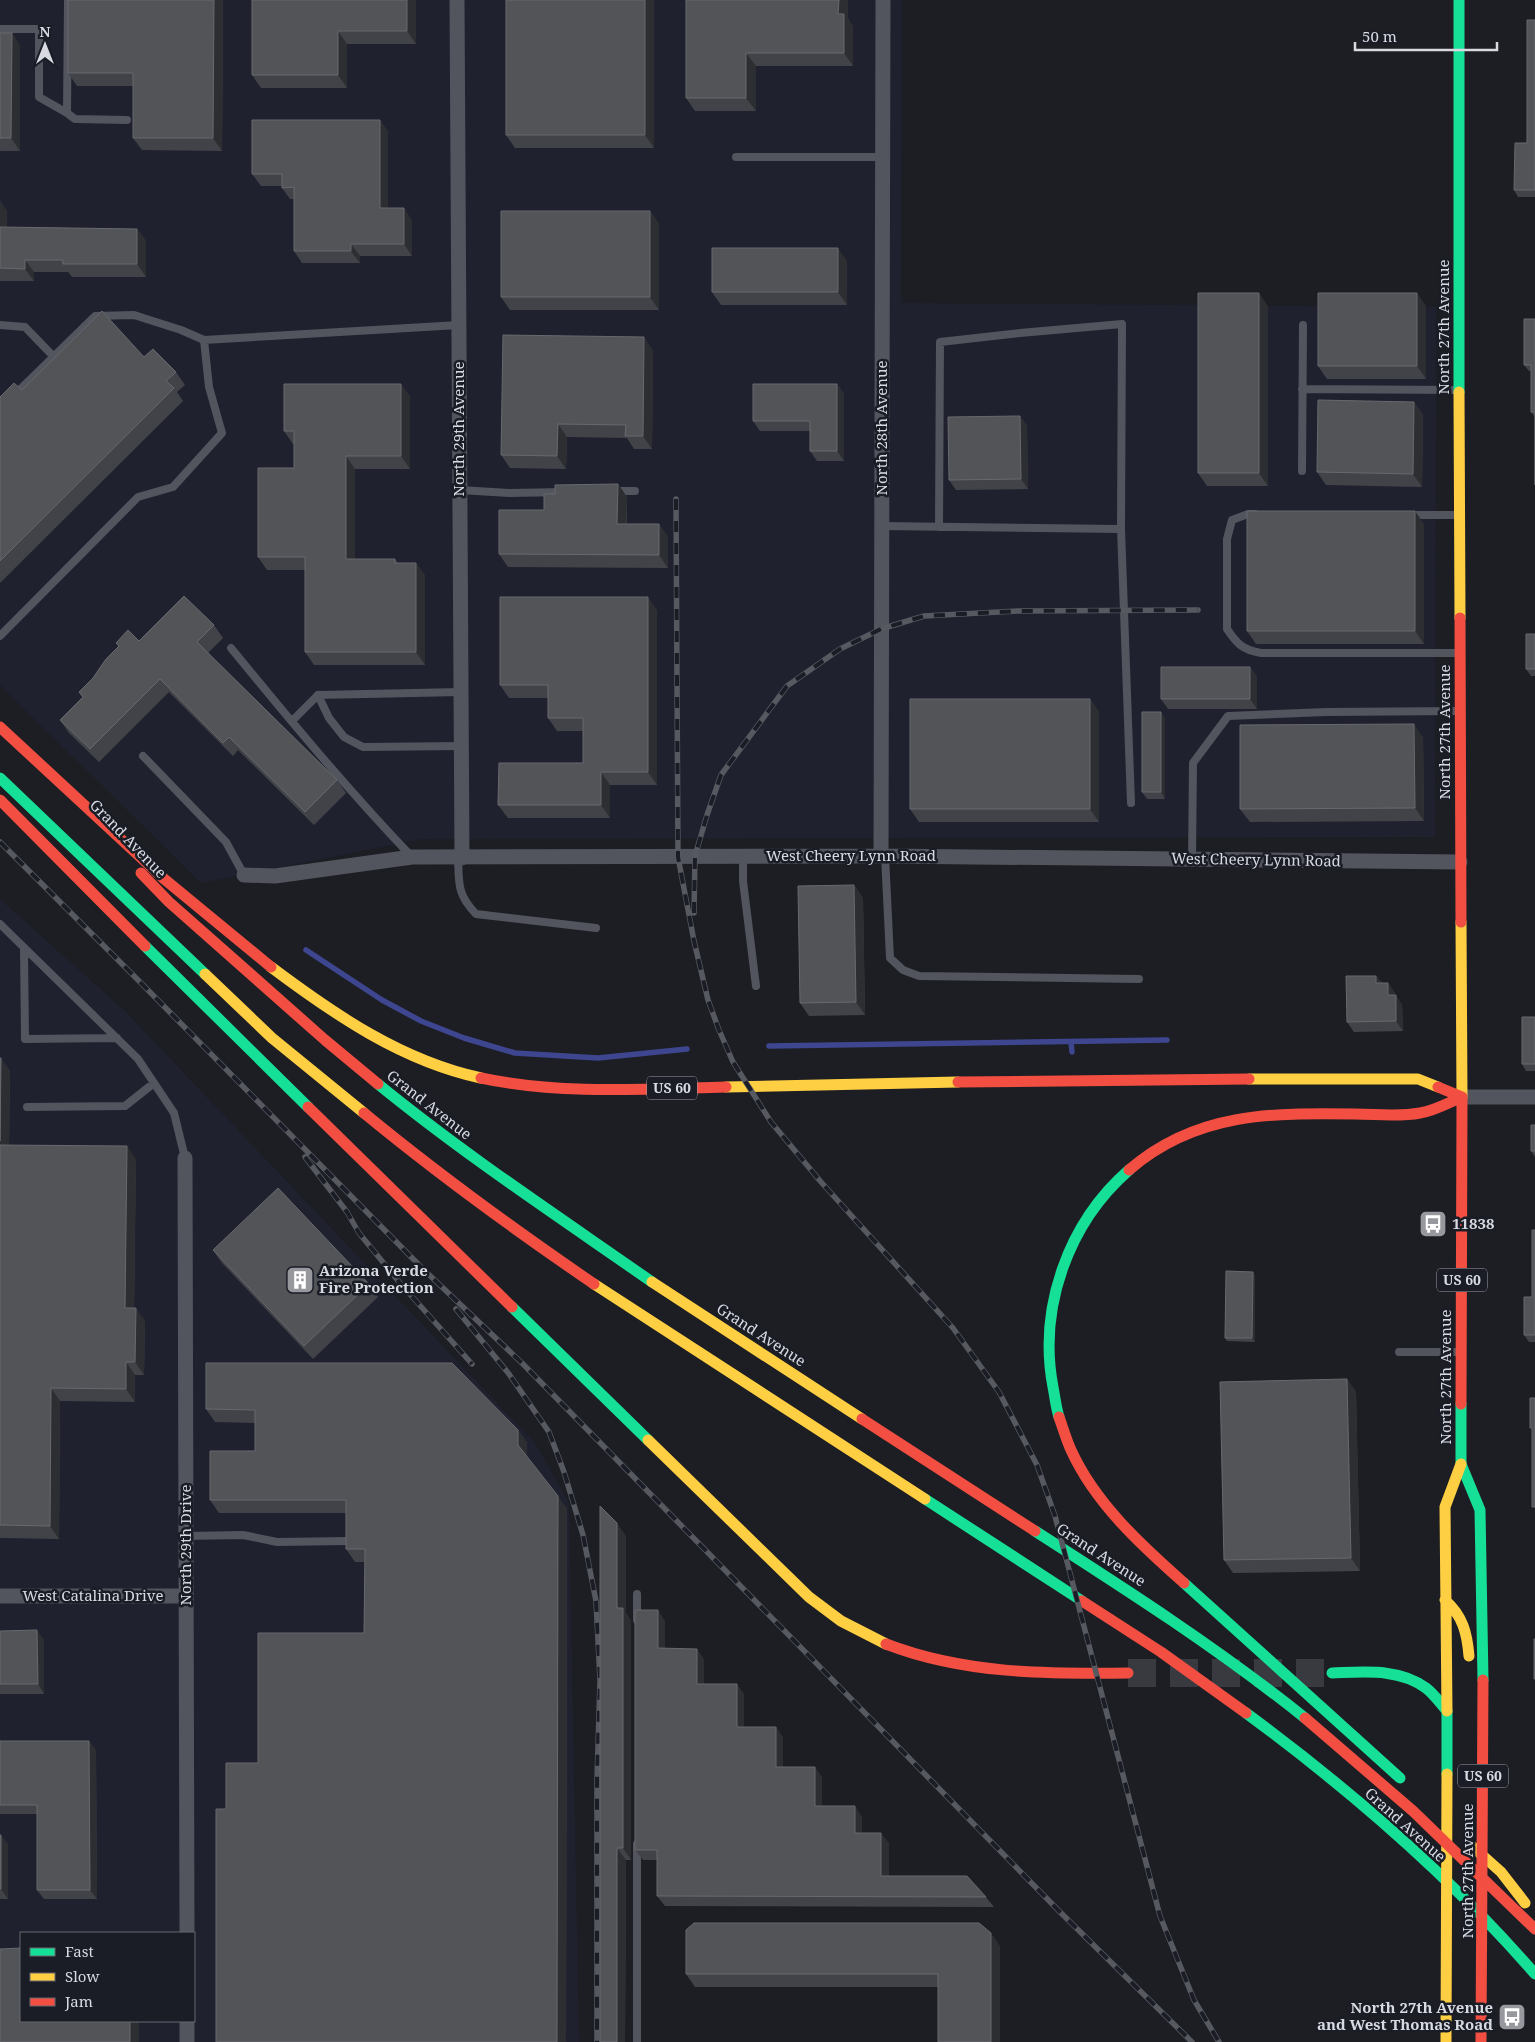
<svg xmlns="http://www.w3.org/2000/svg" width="1535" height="2042" viewBox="0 0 1535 2042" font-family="'Noto Serif',serif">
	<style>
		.built { fill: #1f212f; fill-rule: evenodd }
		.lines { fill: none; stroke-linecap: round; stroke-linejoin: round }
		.stream { stroke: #3e468f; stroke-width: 5.5 }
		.highway-tunnel { stroke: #393a40; stroke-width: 28; stroke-dasharray: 28 14; stroke-linecap: butt }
		.lane { stroke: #52545e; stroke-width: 8 }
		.street { stroke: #52545e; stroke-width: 15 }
		.fast { stroke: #16e098; stroke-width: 11 }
		.slow { stroke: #ffcf43; stroke-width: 11 }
		.jam { stroke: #f24e42; stroke-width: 11 }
		.rail-casing { stroke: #575960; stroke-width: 5.5 }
		.rail { stroke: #1a1d26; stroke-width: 4; stroke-dasharray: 11; stroke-linecap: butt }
		.wall { fill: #424348 }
		.shaded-wall { fill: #2d2e32 }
		.building { fill: #535458; stroke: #68696e }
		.labels { text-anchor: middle; stroke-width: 5; stroke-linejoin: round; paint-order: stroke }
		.shield { fill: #1a1d26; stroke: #a0a1a9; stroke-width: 1 }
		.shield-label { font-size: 14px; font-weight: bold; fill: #d9dae1 }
		.street-label { font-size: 15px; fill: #d9dae1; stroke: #1a1d26 }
		.poi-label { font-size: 15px; font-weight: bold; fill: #d9dae1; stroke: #1a1d26; text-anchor: start }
	</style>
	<rect width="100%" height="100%" fill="#1d1e23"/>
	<!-- built -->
	<path class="built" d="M0 0H902L901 303 1436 307 1435 837 422 839 201 883 0 685Z
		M0 899 127 1013 535 1443 569 1503 579 2042H0ZM21 1933H194V2021H21Z"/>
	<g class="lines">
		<!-- stream -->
		<path class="stream" d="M306 950 382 1000 421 1021 464 1038 515 1053 598 1058 687 1049
			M1071 1042 1072 1052
			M769 1046 1167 1040"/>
		<!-- highway-tunnel -->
		<path class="highway-tunnel" d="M1128 1673H1332"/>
		<!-- lane -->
		<path class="lane" d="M68 0 67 113 75 119 127 120
			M0 29H39V97L67 113
			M736 157H883
			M0 325 25 327 54 357
			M1302 389 1457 390
			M0 409 95 316 134 315 181 330 204 340
			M1302 471 1303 325
			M460 490 509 493 565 492
			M614 491H635
			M1255 514H1248L1232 520 1227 539V629C1237 644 1243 650 1261 653H1457
			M1409 515H1458
			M882 526 1121 529 1131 803
			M939 527 940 342 1020 333 1122 324 1121 529
			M0 636 138 497 173 487 222 433 209 387 204 340 459 325
			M231 648C289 719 348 790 412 857
			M461 692 318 695 329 718 344 737 363 747 461 746
			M292 721 318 695
			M143 756 226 842 244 875
			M743 856V881L756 986
			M885 856 890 958 903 970 919 976 1139 979
			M458 857C459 884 457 894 476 914L596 928
			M1192 859 1193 763 1228 716 1326 712 1458 711
			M0 924 138 1059 174 1113 185 1158
			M24 949 25 1039 117 1038
			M27 1107 125 1106 154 1083
			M1399 1352H1457
			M186 1536 243 1535 277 1542 348 1541
			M637 1620V1594
			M637 2042V1844"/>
		<!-- street -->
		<path class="street" d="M457 0 462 858
			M881 856 883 0
			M244 875 275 876 412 857 885 856 1460 862
			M1462 1097H1535
			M185 1158 187 1933
			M0 1596H186
			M187 2021V2042"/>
		<!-- fast -->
		<path class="fast" d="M1459 0V392
			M0 778 205 974
			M145 946 308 1107
			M378 1084C465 1155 559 1217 652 1282
			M512 1307 648 1440
			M1461 1404V1464L1480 1510 1483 1680
			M1059 1417C1056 1408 1055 1397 1053 1387 1038 1308 1068 1223 1129 1170
			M925 1499 1082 1601
			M1035 1531C1127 1590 1219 1649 1305 1718
			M1184 1583 1400 1778
			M1332 1673C1364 1672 1399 1668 1426 1688 1434 1694 1440 1703 1447 1711V1774
			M1246 1713C1349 1789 1451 1877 1535 1974"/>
		<!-- slow -->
		<path class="slow" d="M1459 392 1460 618
			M1461 922 1462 1097
			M271 967C335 1015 402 1061 481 1078
			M205 974 272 1038 364 1113
			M1249 1079H1418L1438 1087
			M726 1087 958 1082
			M652 1282 862 1419
			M594 1284 925 1499
			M648 1440 809 1597 841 1621 886 1644
			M1445 1600C1463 1616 1467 1633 1469 1656
			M1447 1711 1445 1507 1461 1464
			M1473 1847 1501 1872 1525 1903
			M1446 2042 1447 1774"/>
		<!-- jam -->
		<path class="jam" d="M1460 618 1461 922
			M0 727 163 878 271 967
			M0 800 145 946
			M141 873 169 902 325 1040 378 1084
			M481 1078C561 1095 644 1089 726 1087
			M958 1082 1249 1079
			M1438 1087 1462 1097 1461 1404
			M308 1107 512 1307
			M364 1113C438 1174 515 1230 594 1284
			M1129 1170C1196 1112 1271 1113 1355 1114 1376 1114 1399 1117 1420 1113 1434 1111 1448 1103 1462 1097
			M1059 1417C1063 1428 1066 1439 1071 1450 1095 1503 1141 1545 1184 1583
			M862 1419 1035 1531
			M1082 1601 1161 1652 1246 1713
			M886 1644C964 1674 1046 1674 1128 1673
			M1305 1718 1413 1811 1535 1929
			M1481 2042 1483 1680"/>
		<defs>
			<path id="rail" d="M676 499 678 857 694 941 708 1000 719 1030 733 1062 771 1122 821 1182 953 1328 999 1392 1037 1465 1055 1516 1160 1916 1194 2000 1219 2042
				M0 842 142 984 423 1269 523 1364 1059 1911 1192 2042
				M694 913 695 856 707 815 721 775 787 686 840 649 881 629 924 616 1018 611 1198 610
				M305 1157 347 1212 359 1233 400 1283 472 1364
				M456 1309 509 1374 549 1432 564 1472 583 1535 596 1601 600 1680 597 1779V2042"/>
		</defs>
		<!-- rail casing -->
		<use href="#rail" class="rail-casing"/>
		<!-- rail -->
		<use href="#rail" class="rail"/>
	</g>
	<!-- wall -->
	<path class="wall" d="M223 0 222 151 142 150 133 138V86H77L68 73Z
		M252 0H416V44H347V88H261L252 75Z
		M654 0V148H515L506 135Z
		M686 0H848V18L853 27V66H756V111H695L686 98Z
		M1535 20V197H1518L1514 190 1527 143Z
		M0 33H12L20 46V151H0Z
		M380 120 388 132V208L412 220V256H360V263H302L294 251V199H290L282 188V186H261L252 174Z
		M0 201 7 211V227L137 229 146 241V277H72L68 272H34V281H0Z
		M650 211 659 224V310H510L501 297Z
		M847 261V305H721L712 292Z
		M1268 306V486H1207L1198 473Z
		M1426 306V379H1327L1318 366Z
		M1535 319V485V417L1531 412V371H1529L1524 365Z
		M653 350 652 449H634L627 438 567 437 566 469 510 468 501 455Z
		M144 357 176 372 185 385 177 392 183 401 0 583V397L22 390Z
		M401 384 410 397V469H355V559H395L398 563H416L425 576V665H314L305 652V570H267L258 557 294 468V444H293L284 431Z
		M837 384 844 394V461H817L810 451V431H760L753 421Z
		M1414 402 1423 415 1422 487 1326 485 1317 472Z
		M1020 416 1027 426 1028 489 956 490 949 480Z
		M618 484 627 497V524H659L668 537V568L508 567 499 554 544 510 555 494Z
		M1424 524V644H1256L1247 631Z
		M657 610V785H610V818H508L498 805 583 763V731H557L548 718V698H509L500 685Z
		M214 625 223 638 208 653 337 780 346 793 314 825 238 750 233 756 169 692 99 762 69 733 60 720 83 698 79 692 93 678 119 647 116 643 139 641Z
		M1535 634V676H1531L1526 669Z
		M1250 667 1257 677V709H1168L1161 699Z
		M1090 699 1099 712V822H919L910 809Z
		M1161 712 1165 719V799H1147L1142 792Z
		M1423 737 1424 821 1250 822 1240 809Z
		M854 885 863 898 865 1015 809 1016 800 1003Z
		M1376 976 1382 983H1388L1395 993V995L1402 1005 1403 1031 1354 1032 1347 1022Z
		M1535 1017V1071H1526L1522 1064Z
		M0 1058 10 1071 9 1145 136 1159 134 1308 145 1321 144 1375H135V1402L60 1401 59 1539 0 1538Z
		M1535 1125V1157L1531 1151Z
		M1535 1230V1342H1529L1524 1335 1532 1297Z
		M213 1250 369 1284 378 1297 313 1359 222 1263Z
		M1255 1275V1342L1227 1341 1225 1338Z
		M206 1363 518 1430 527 1443V1457L567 1509 566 2042H216L226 1809 258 1763 364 1633 365 1562H355L346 1549V1513H219L210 1500 255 1451V1423L215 1422 206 1409Z
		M1347 1379 1356 1392 1360 1571 1233 1573 1224 1560Z
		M626 1536V1613L631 1621V1860H626L625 2042H600Z
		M665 1621V1648L704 1659V1684L744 1694V1727H776L783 1738V1767L822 1777V1806L862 1817V1833L889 1843V1876L986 1897 994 1907 665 1906 657 1896V1860H643L635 1850Z
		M0 1631 44 1640V1694H0Z
		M0 1741H89L96 1751 97 1899H44L37 1890V1814H0Z
		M0 1835 8 1844V1899H0Z
		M1000 1946V2042L938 1987H695L686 1974Z"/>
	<!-- shaded-wall -->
	<path class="shaded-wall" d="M214 0H223L222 151 213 138Z
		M407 0H416V44L407 31Z
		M645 0H654V148L645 135Z
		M839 0H848V18L853 27V66L844 53 838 14Z
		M338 31 347 44V88L338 75Z
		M12 33 20 46V151L11 138Z
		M746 53 756 66V111L746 98Z
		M380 120 388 132V220L380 208Z
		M0 201 7 211V240L0 230Z
		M404 208 412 220V256L404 244Z
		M650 211 659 224V310L650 297Z
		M137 229 146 241V277L137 264Z
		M351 244 360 256V263L351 251Z
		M838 248 847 261V305L838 292Z
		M25 260 34 272V281L25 269Z
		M1259 293 1268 306V486L1259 473Z
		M1417 293 1426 306V379L1417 366Z
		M644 337 653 350 652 449 643 436Z
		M401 384 410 397V469L401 456Z
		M837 384 844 394V461L837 451Z
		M1414 402 1423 415 1422 487 1413 474Z
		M1020 416 1027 426 1028 489 1021 479Z
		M558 424 567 437 566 469 557 456Z
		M346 456 355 469V572L346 559Z
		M618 484 627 497 626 537 617 524Z
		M1415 511 1424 524V644L1415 631Z
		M659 524 668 537V568L659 555Z
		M416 563 425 576V665L416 652Z
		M648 597 657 610V785L648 772Z
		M1250 667 1257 677V709L1250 699Z
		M1090 699 1099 712V822L1090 809Z
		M1161 712 1165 719V799L1161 792Z
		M1414 724 1423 737 1424 821 1415 808Z
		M601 772 610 785V818L601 805Z
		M854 885 863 898 865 1015 856 1002Z
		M1376 976 1383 985 1376 983Z
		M1388 983 1395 993V1005L1388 995Z
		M1396 995 1402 1005 1403 1031 1396 1021Z
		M1 1058 10 1071 9 1158 0 1145Z
		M127 1146 136 1159 134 1321 125 1308Z
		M1253 1272 1255 1275V1342L1252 1338Z
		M136 1308 145 1321 144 1375 135 1362Z
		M126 1362 135 1375V1402L126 1389Z
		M1347 1379 1356 1392 1360 1571 1351 1558Z
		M51 1388 60 1401 59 1539 50 1526Z
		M518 1430 527 1443V1458L518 1445Z
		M558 1496 567 1509 566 2042H557Z
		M617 1523 626 1536V1613L631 1621V1860L623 1848 617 1608Z
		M658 1610 665 1621V1659L658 1648Z
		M37 1630 44 1640V1694L38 1684Z
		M697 1649 704 1659V1694L697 1684Z
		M737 1684 744 1694V1737L737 1727Z
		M776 1727 783 1738V1777L776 1767Z
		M89 1741 96 1751 97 1899 90 1890Z
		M815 1767 822 1777V1817L815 1806Z
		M855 1806 862 1817V1843L855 1833Z
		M881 1833 889 1843V1887L881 1876Z
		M1 1835 8 1844V1899L1 1889Z
		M617 1848 626 1860 625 2042H617Z
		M991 1933 1000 1946V2042H991Z
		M130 2021H139V2042H130Z"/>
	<!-- building -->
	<path class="building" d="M68 0H214L213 138H133V73H68Z
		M252 0H407V31H338V75H252Z
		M506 0H645V135H506Z
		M686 0H839L838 14H844V53H746V98H686Z
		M1527 20H1535V190H1514L1515 143H1527Z
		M0 33H12L11 138H0Z
		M252 120H380V208H404V244H351V251H294V187L282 188V174H252Z
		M501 211H650V297H501Z
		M0 227 137 229V264H63V260H25V269L0 268Z
		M712 248H838V292H712Z
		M1198 293H1259V473H1198Z
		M1318 293H1417V366H1318Z
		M102 311 144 357 153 349 176 372 166 381 174 388 0 561V397L14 383 22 390Z
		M1524 319H1535V485V412H1531V365H1524Z
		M503 335 644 337 643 436H625L626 425 558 424 557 456 501 455Z
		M284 384H401V456H346V559H395V563H416V652H305V557H258V468H294V431H284Z
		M753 384H837V451H810V421H753Z
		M1318 400 1414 402 1413 474 1317 472Z
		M1020 416 1021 479 949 480 948 417Z
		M618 484 617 524H659V555L499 554V510H544V494H555V485Z
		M1247 511H1415V631H1247Z
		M184 596 214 625 197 642 337 780 305 812 229 737 223 743 160 679 90 749 60 720 83 697 79 692 93 678 106 659 119 646 116 643 128 630 139 641Z
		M500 597H648V772H601V805H498L499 763H583V718H548V685H500Z
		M1526 634H1535V669H1526Z
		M1161 667H1250V699H1161Z
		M910 699H1090V809H910Z
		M1142 712H1161V792H1142Z
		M1414 724 1415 808 1240 809V725Z
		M854 885 856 1002 800 1003 798 886Z
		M1346 976H1376V983H1388V995H1396V1021L1347 1022Z
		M1522 1017H1535V1064H1522Z
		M0 1058H1L0 1141Z
		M1531 1125H1535V1151H1531Z
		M0 1145 127 1146 125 1308H136L135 1362H126V1389L51 1388 50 1526 0 1525Z
		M278 1188 369 1284 304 1346 213 1250Z
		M1532 1230H1535V1335H1524V1297H1532Z
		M1226 1271 1253 1272 1252 1338H1225Z
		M206 1363H452L518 1430V1445L558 1496 557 2042H216V1809H226V1763H258V1633H364L365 1549H346V1500H210V1451H255V1410L206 1409Z
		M1347 1379 1351 1558 1224 1560 1220 1382Z
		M1530 1398H1535V1507H1532V1428H1530Z
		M600 1506 617 1523V1608H623V1848H617V2042H600Z
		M635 1610H658V1648L697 1649V1684H737V1727H776V1767H815V1806H855V1833H881V1876H967L986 1897 657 1896V1850H635Z
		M37 1630 38 1684H0V1631Z
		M1534 1639H1535V1679H1534Z
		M0 1741H89L90 1890H37V1805H0Z
		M0 1835H1V1889H0Z
		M694 1923H979L991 1933V2042H938V1974H686V1930Z
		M21 1948V2021H130V2042H0V1949Z"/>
	<!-- icons -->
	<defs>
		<symbol id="bus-square" viewBox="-11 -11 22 22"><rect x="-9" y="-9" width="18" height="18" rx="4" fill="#97989e" stroke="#1a1d26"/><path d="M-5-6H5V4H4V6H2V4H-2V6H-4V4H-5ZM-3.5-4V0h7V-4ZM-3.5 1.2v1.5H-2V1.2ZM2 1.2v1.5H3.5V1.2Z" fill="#fff"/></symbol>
		<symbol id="building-square" viewBox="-11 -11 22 22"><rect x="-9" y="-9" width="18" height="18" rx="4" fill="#97989e" stroke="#1a1d26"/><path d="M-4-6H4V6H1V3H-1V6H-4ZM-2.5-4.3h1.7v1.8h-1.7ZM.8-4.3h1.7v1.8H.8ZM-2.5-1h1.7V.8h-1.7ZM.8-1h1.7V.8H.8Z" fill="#fff"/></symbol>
	</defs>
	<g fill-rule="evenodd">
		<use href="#bus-square" x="1417" y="1208" width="32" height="32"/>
		<use href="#building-square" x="284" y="1264" width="32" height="32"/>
		<use href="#bus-square" x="1496" y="2001" width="32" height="32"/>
	</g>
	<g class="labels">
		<!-- shield labels -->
		<g class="shield">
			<rect x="647" y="1076.5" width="50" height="23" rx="4"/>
			<rect x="1437" y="1268.5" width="50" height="23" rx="4"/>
			<rect x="1458" y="1764.5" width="50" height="23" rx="4"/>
		</g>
		<g class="shield-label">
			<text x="672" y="1093">US 60</text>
			<text x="1462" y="1285">US 60</text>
			<text x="1483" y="1781">US 60</text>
		</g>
		<!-- street labels -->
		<g class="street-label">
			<text transform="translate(1444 327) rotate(-90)" y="5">North 27th Avenue</text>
			<text transform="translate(882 428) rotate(-90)" y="5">North 28th Avenue</text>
			<text transform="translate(459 429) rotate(-90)" y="5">North 29th Avenue</text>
			<text transform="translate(1445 732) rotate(-90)" y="5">North 27th Avenue</text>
			<text transform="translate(128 839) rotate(46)" y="5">Grand Avenue</text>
			<text x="851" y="861">West Cheery Lynn Road</text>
			<text transform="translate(1256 860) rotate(1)" y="5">West Cheery Lynn Road</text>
			<text transform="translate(429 1105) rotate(38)" y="5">Grand Avenue</text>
			<text transform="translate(761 1335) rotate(33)" y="5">Grand Avenue</text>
			<text transform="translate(1446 1377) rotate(-90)" y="5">North 27th Avenue</text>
			<text transform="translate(186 1545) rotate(-90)" y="5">North 29th Drive</text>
			<text transform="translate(1101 1555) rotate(33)" y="5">Grand Avenue</text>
			<text x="93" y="1601">West Catalina Drive</text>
			<text transform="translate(1405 1825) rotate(42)" y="5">Grand Avenue</text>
			<text transform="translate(1468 1871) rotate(-90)" y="5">North 27th Avenue</text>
		</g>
		<!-- poi labels -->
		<g class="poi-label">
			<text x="1452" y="1229">11838</text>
			<text x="319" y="1276">Arizona Verde<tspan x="319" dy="17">Fire Protection</tspan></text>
			<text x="1493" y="2013" text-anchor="end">North 27th Avenue<tspan x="1493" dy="17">and West Thomas Road</tspan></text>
		</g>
	</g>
	<!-- legend -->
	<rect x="20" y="1932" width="175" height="90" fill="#1a1d26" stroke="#666971"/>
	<rect x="30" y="1948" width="25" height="8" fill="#16e098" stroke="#666971"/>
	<text x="65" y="1957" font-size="15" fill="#d9dae1">Fast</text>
	<rect x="30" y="1973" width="25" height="8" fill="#ffcf43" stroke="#666971"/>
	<text x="65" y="1982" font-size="15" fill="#d9dae1">Slow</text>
	<rect x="30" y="1998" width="25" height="8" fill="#f24e42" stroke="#666971"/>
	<text x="65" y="2007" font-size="15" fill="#d9dae1">Jam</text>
	<!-- north arrow -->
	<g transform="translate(45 45)" stroke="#1a1d26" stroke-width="4" paint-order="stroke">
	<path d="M0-4L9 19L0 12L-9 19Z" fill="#d9dae1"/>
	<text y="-8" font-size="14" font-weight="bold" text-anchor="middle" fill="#d9dae1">N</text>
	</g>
	<!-- scale -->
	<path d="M1355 42v8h142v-8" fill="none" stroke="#d9dae1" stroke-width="2.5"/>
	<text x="1362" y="42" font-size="15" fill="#d9dae1" stroke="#1a1d26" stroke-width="4" paint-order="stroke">50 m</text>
</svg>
